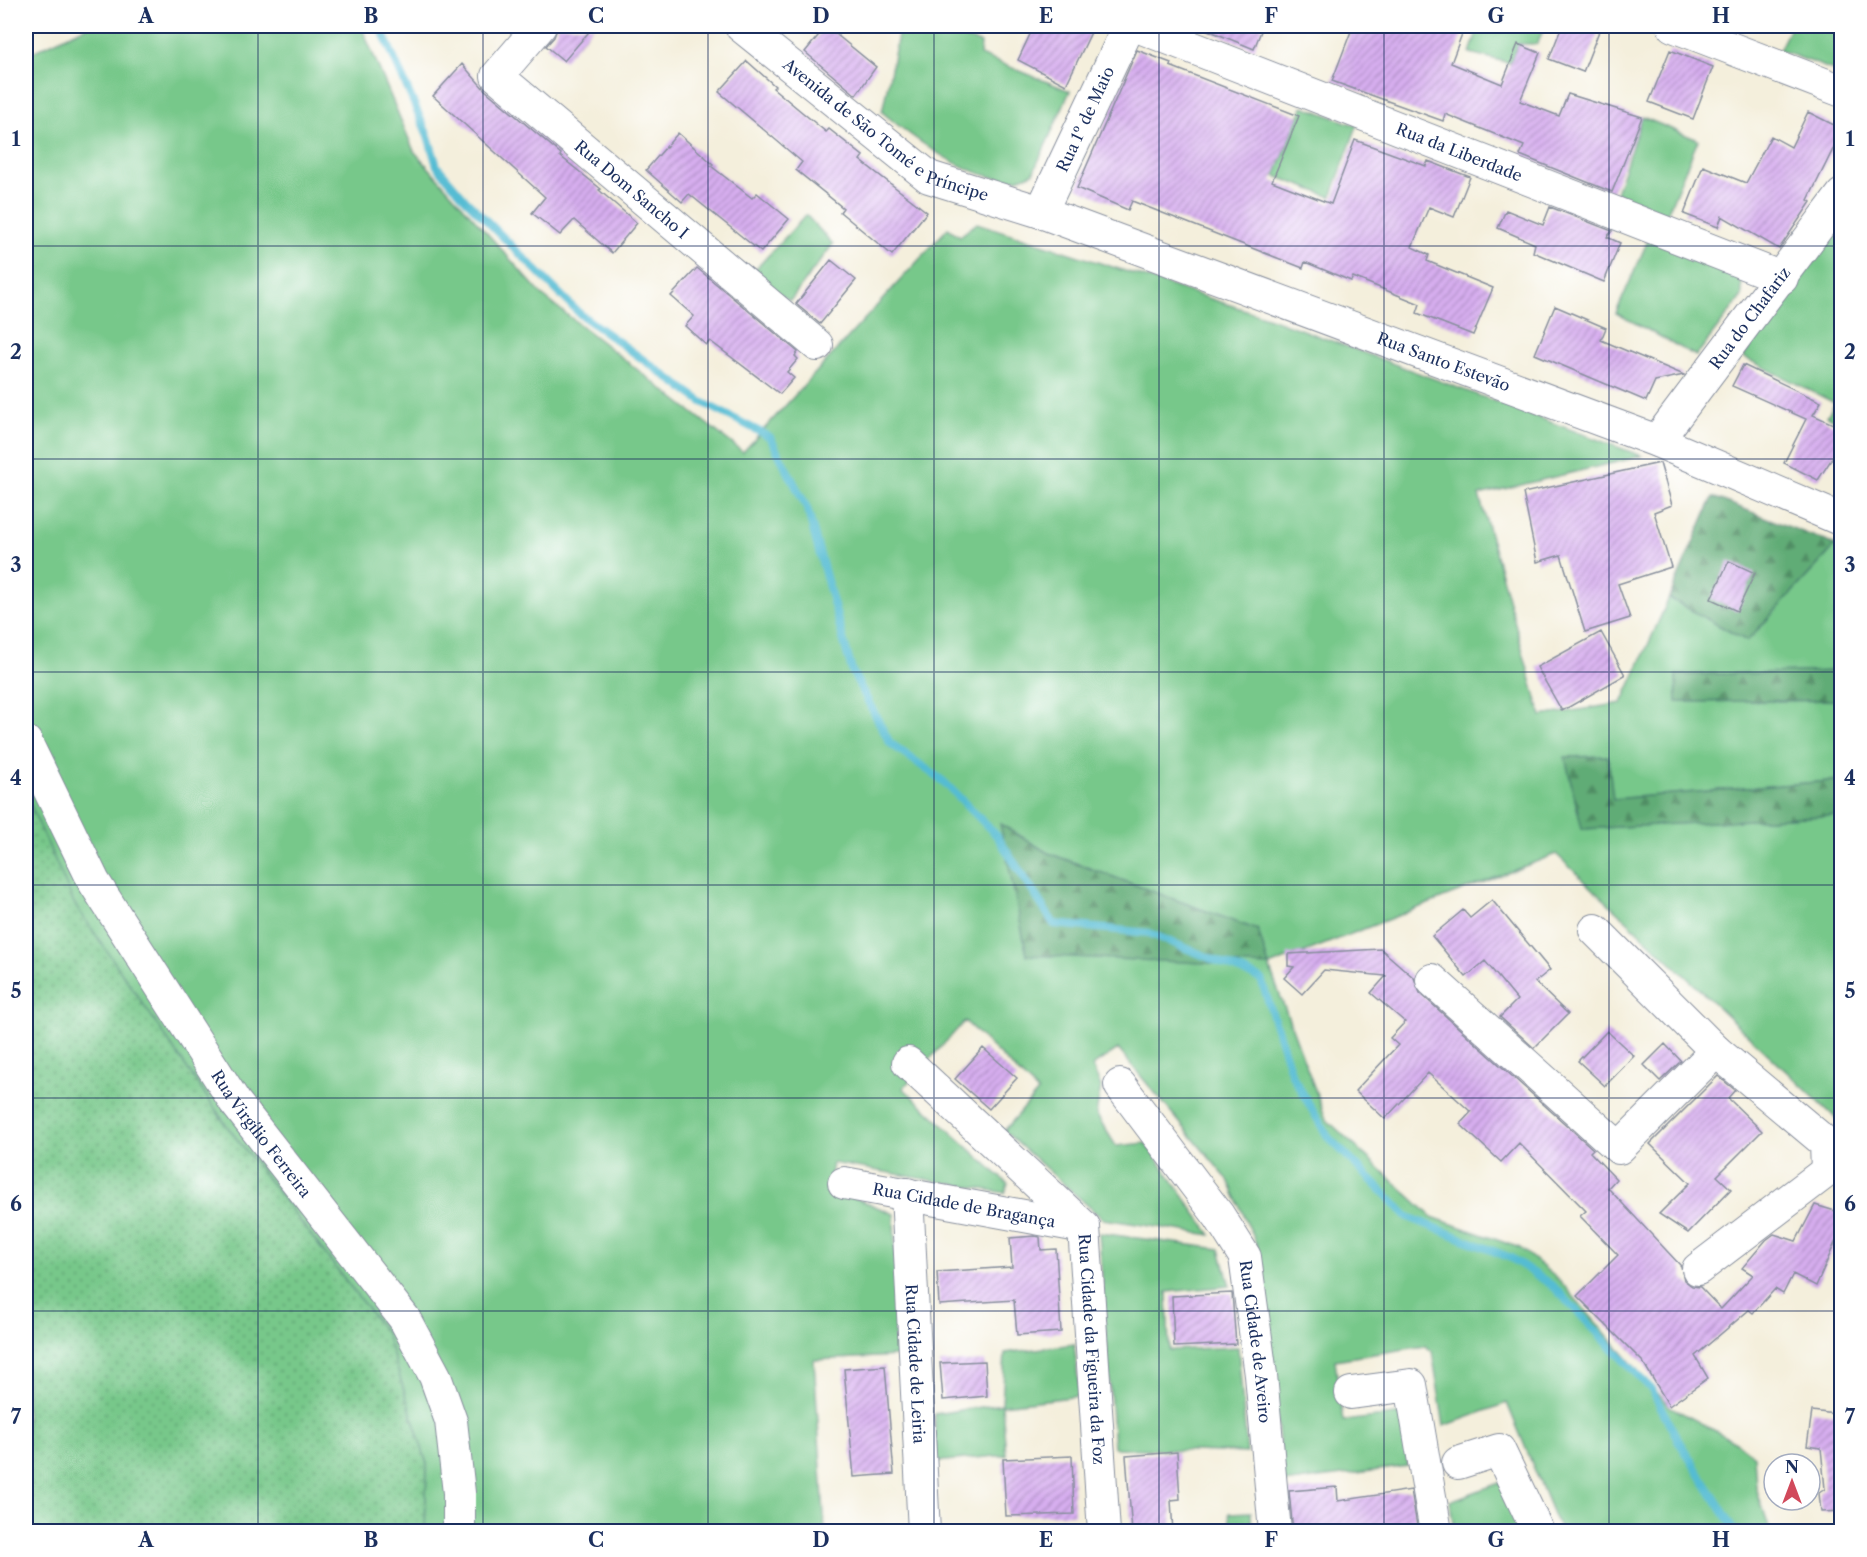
<svg xmlns="http://www.w3.org/2000/svg" width="1867" height="1557" viewBox="0 0 1867 1557" font-family="'Libre Caslon Text',serif">
	<style>
		.green { fill: #77c88a; stroke: #497c74; stroke-width: 1.5; fill-rule: evenodd }
		.forest { fill: url(#forest-firs); stroke: #3e6e6a; stroke-width: 1.5 }
		.park { fill: url(#park-dots); stroke: #497c74; stroke-width: 1.5 }
		.lines { fill: none; stroke-linecap: round; stroke-linejoin: round }
		.stream { stroke: #55bcd3; stroke-width: 8 }
		.building { fill: url(#building-hatch) }
		.minor-casing { stroke: #888f9d; stroke-width: 34 }
		.minor { stroke: #fff; stroke-width: 32 }
		.grid { fill: none; stroke: #1b2f5e; stroke-width: 1.5; stroke-opacity: 0.55 }
		.labels { text-anchor: middle; stroke-width: 4.5; stroke-linejoin: round; paint-order: stroke }
		.street-label { font-size: 16px; fill: #1b2f5e; stroke: #fff }
		.neatline { fill: none; stroke: #1b2f5e; stroke-width: 2 }
		.grid-label { font-size: 20px; text-anchor: middle; font-weight: bold; fill: #1b2f5e }
	</style>
	<defs>
		<pattern id="forest-firs" width="22" height="20" patternUnits="userSpaceOnUse" patternTransform="scale(1.5)"><rect width="22" height="20" fill="#61ac76"/><path d="M5 1l3.5 6h-7zM16 11l3.5 6h-7z" fill="#4f8c64"/></pattern>
		<pattern id="park-dots" width="8" height="8" patternUnits="userSpaceOnUse" patternTransform="scale(1.5)"><rect width="8" height="8" fill="#77c88a"/><path d="M2 2h.1M6 6h.1" fill="none" stroke="#61a374" stroke-width="1.8" stroke-linecap="round"/></pattern>
		<pattern id="building-hatch" width="6" height="6" patternUnits="userSpaceOnUse" patternTransform="scale(1.5)"><rect width="6" height="6" fill="#d7aeef"/><path d="M-1 1l2-2M0 6l6-6M5 7l2-2" fill="none" stroke="#ae8ec5"/></pattern>
	</defs>
	<rect width="100%" height="100%" fill="#fff"/>
	<filter id="ink" filterUnits="userSpaceOnUse"><feTurbulence type="fractalNoise" baseFrequency=".0167" numOctaves="2"/><feDisplacementMap in="SourceGraphic" scale="12" xChannelSelector="R" yChannelSelector="G"/><feConvolveMatrix kernelMatrix="1 2 1 2 8 2 1 2 1" color-interpolation-filters="sRGB"/></filter>
	<filter id="wash" filterUnits="userSpaceOnUse"><feTurbulence type="fractalNoise" baseFrequency=".008" numOctaves="4" result="noise"/><feDisplacementMap in="SourceGraphic" scale="24" xChannelSelector="R" yChannelSelector="G"/><feGaussianBlur stdDeviation="1.35" result="paint"/><feColorMatrix in="noise" values="0 0 0 0 0 0 0 0 0 0 0 0 0 0 0 0 0 1.4 0 .05"/><feComposite in="paint" operator="in"/></filter>
	<g filter="url(#wash)">
		<rect width="100%" height="100%" fill="#f4efdc"/>
		<!-- green -->
		<path class="green" d="M88 26H361L414 151 543 296 743 452 948 228 960 236 977 223 1270 318 1642 456 1479 495 1541 716 1622 703 1669 598 1747 641 1836 545 1841 547V671L1676 676 1678 702 1841 700V780L1613 799 1583 829 1841 815V1123L1556 854 1269 966 1326 1119 1432 1217 1520 1248 1560 1281 1669 1406 1736 1442 1754 1456 1756 1487 1770 1531H1560L1507 1403 1444 1426 1432 1351 1425 1346 1335 1360 1343 1421 1403 1414 1408 1466 1284 1483 1257 1245 1228 1180 1118 1049 1092 1066 1101 1087 1096 1114 1116 1146 1146 1143 1211 1235 1103 1219 1004 1131 1038 1092 965 1021 903 1088 1008 1184 1005 1193 833 1163 829 1187 894 1214 898 1356 814 1360 825 1531H425L427 1464 386 1333 226 1125 73 903 26 795V55ZM1001 824 1048 853 1258 930 1027 955Z
			M900 26H918L981 43 980 55 1070 91 1033 173C1027 175 1021 179 1015 179 970 181 915 140 882 112Z
			M1479 26H1545L1537 44H1518L1510 63 1470 53Z
			M1791 26H1841V73L1779 50Z
			M1303 106 1357 126 1331 197 1275 176Z
			M1642 117 1698 140 1667 214 1616 193Z
			M806 215 833 244 790 301 751 274Z
			M1841 223V423L1827 416 1835 403 1743 357Z
			M1649 238 1741 270 1742 296 1696 356 1616 313Z
			M1099 1233 1220 1249 1230 1286 1167 1292 1169 1350 1238 1347 1247 1453 1114 1448Z
			M1074 1344 1080 1396 1002 1405 1006 1455 935 1462V1414L1002 1404 1005 1353Z
			M1502 1482 1530 1531H1454L1450 1501Z
			M1251 1512 1252 1531H1231L1229 1513Z"/>
		<!-- forest -->
		<path class="forest" d="M1713 497 1836 545 1747 641 1669 598Z
			M1841 671V700L1677 702 1676 675Z
			M1608 756 1613 799 1841 780V815L1582 829 1565 757Z
			M1000 824 1048 853 1258 930 1269 966 1027 955Z"/>
		<!-- park -->
		<path class="park" d="M26 795 74 903 226 1125 386 1333 427 1464 425 1531H26Z"/>
		<g class="lines">
			<!-- stream -->
			<path class="stream" d="M380 26 428 136 437 166 466 200 580 314 702 402 770 437 807 508 852 671 890 743 943 781 997 836 1054 924 1149 933 1261 979 1292 1075 1328 1137 1408 1217 1511 1258 1553 1286 1652 1390 1678 1440 1736 1532"/>
		</g>
		<g id="blocks">
			<!-- building -->
			<path class="building" d="M558 26H594L564 61 546 46 554 37Z
				M826 26 876 67 856 95 805 52Z
				M1034 26H1094L1066 85 1018 60Z
				M1198 26H1263L1254 49Z
				M1353 26H1465L1451 63 1502 84 1518 44 1540 53 1520 101 1559 116 1568 94 1642 117 1612 192 1520 155 1524 146 1445 114 1443 121 1332 81Z
				M1562 26H1601L1583 72 1549 59Z
				M1137 50 1171 63 1170 66 1299 116 1272 181 1331 204 1355 140 1426 166 1428 161 1470 177 1454 217 1429 207 1412 247 1429 255 1427 261 1493 288 1473 335 1417 313 1420 304 1353 277 1351 281 1305 262 1303 268 1132 201 1128 210 1077 188Z
				M1670 50 1713 67 1693 119 1649 102Z
				M747 61 775 86 773 88 826 132 829 129 863 156 860 160 927 212 892 255 840 212 843 208 796 170 802 162 719 92Z
				M462 64 485 90 561 154 560 156 601 189 599 190 637 223 612 253 574 220 560 235 532 213 545 197 433 96Z
				M1808 112 1842 129V131L1808 200 1811 202 1779 249 1722 216 1718 227 1684 214 1703 166 1746 183 1771 136 1791 147Z
				M678 133 713 164 711 166 752 198 757 193 789 219 761 252 689 194 682 202 646 170Z
				M1550 207 1612 231 1607 237 1620 243 1604 282 1533 252 1535 244 1498 228 1506 210 1543 225Z
				M831 260 856 280 820 324 796 304Z
				M697 268 798 352 795 356 798 359 787 372 794 378 780 394 710 341 706 345 685 326 694 316 671 296Z
				M1555 306 1606 328 1601 340 1684 375 1655 381 1646 401 1535 354Z
				M1743 365 1821 402 1813 415 1842 428V443L1818 480 1784 463 1806 419 1732 386Z
				M1660 463 1672 505 1654 512 1671 567 1618 584 1630 618 1585 632 1561 555 1537 562 1523 493Z
				M1729 561 1755 573 1737 611 1711 599Z
				M1601 632 1625 675 1562 711 1537 667Z
				M1492 900 1550 970 1535 982 1568 1014 1534 1048 1500 1017 1517 1000 1485 961 1466 977 1432 936 1463 910 1470 918Z
				M1381 949 1414 978 1420 993 1593 1149 1590 1152 1616 1179 1608 1188 1681 1266 1684 1280 1692 1286 1700 1287 1721 1309 1753 1275 1742 1268 1766 1240 1774 1234 1796 1241 1815 1205 1842 1213V1227L1816 1286 1793 1274 1783 1294 1775 1289 1753 1313 1749 1310 1695 1356 1708 1378 1669 1406 1643 1362 1577 1296 1618 1255 1580 1216 1586 1211 1519 1143 1501 1162 1460 1124 1471 1112 1428 1073 1385 1119 1355 1091 1398 1045 1390 1038 1405 1022 1371 993 1386 976 1324 970 1302 994 1284 978 1294 967 1288 966V954Z
				M1607 1031 1634 1056 1605 1086 1578 1061Z
				M1665 1044 1681 1061 1660 1081 1644 1065Z
				M983 1048 1017 1078 989 1109 955 1079Z
				M1718 1076 1735 1090 1728 1098 1762 1131 1717 1176 1731 1189 1688 1233 1659 1214 1690 1183 1650 1144Z
				M1035 1236 1040 1237 1041 1250 1056 1249 1061 1332 1017 1335 1014 1300 939 1305 937 1272 1012 1267 1010 1238Z
				M1232 1293 1236 1344 1174 1347 1172 1296Z
				M985 1361 987 1396 943 1400 940 1363Z
				M885 1366 894 1474 854 1477 844 1369Z
				M1812 1411 1842 1415V1511L1821 1512 1819 1493 1825 1489 1821 1448 1807 1446Z
				M1177 1452 1180 1499 1171 1500 1173 1532H1132L1126 1456Z
				M1072 1456 1074 1514 1006 1516 1003 1459Z
				M1337 1487 1338 1501 1411 1490 1418 1532H1293L1289 1491Z"/>
		</g>
	</g>
	<g filter="url(#ink)">
		<use href="#blocks" fill-opacity="0" stroke="#888f9d" stroke-width="1.5"/>
		<g class="lines">
			<defs>
				<g id="minor">
					<path id="s1" d="M540 26 497 76 817 345"/>
					<path id="s2" d="M741 26 929 177 1041 212 1657 441 1842 520"/>
					<path id="s3" d="M1137 26 1782 278"/>
					<path d="M1673 26 1842 91"/>
					<path d="M1041 212 1129 26"/>
					<path id="s4" d="M1657 441 1842 195"/>
					<path id="s5" d="M26 742 94 882 235 1102 404 1318 435 1376 451 1421 459 1493V1532"/>
					<path d="M1595 930 1716 1051"/>
					<path d="M1432 980 1619 1148 1716 1051 1826 1143 1827 1171"/>
					<path id="s6" d="M908 1063 1084 1227 1104 1532"/>
					<path id="s7" d="M1120 1085 1219 1216 1245 1257 1261 1375 1275 1532"/>
					<path id="s8" d="M844 1183 1084 1227"/>
					<path id="s9" d="M907 1194 924 1532"/>
					<path d="M1698 1269 1827 1171"/>
					<path d="M1351 1393 1411 1385 1436 1532"/>
					<path d="M1458 1463 1499 1450 1538 1532"/>
				</g>
			</defs>
			<!-- minor casing -->
			<use href="#minor" class="minor-casing"/>
			<!-- minor -->
			<use href="#minor" class="minor"/>
		</g>
	</g>
	<!-- grid -->
	<path class="grid" d="M258 26V1532M483 26V1532M708 26V1532M934 26V1532M1159 26V1532M1384 26V1532M1609 26V1532M26 246H1842M26 459H1842M26 672H1842M26 885H1842M26 1098H1842M26 1311H1842"/>
	<g class="labels">
		<!-- street labels -->
		<g class="street-label">
			<text transform="translate(1085 119) rotate(-65)" y="6">Rua 1º de Maio</text>
			<text dy="6" stroke="none"><textPath href="#s2" startOffset="180">Avenida de São Tomé e Príncipe</textPath></text>
			<text dy="6" stroke="none"><textPath href="#s3" startOffset="346">Rua da Liberdade</textPath></text>
			<text dy="6" stroke="none"><textPath href="#s1" startOffset="242">Rua Dom Sancho I</textPath></text>
			<text dy="6" stroke="none"><textPath href="#s4" startOffset="154">Rua do Chafariz</textPath></text>
			<text dy="6" stroke="none"><textPath href="#s2" startOffset="788">Rua Santo Estevão</textPath></text>
			<text dy="6" stroke="none"><textPath href="#s5" startOffset="458">Rua Virgílio Ferreira</textPath></text>
			<text dy="6" stroke="none"><textPath href="#s8" startOffset="122">Rua Cidade de Bragança</textPath></text>
			<text dy="6" stroke="none"><textPath href="#s7" startOffset="298">Rua Cidade de Aveiro</textPath></text>
			<text dy="6" stroke="none"><textPath href="#s6" startOffset="363">Rua Cidade da Figueira da Foz</textPath></text>
			<text dy="6" stroke="none"><textPath href="#s9" startOffset="170">Rua Cidade de Leiria</textPath></text>
		</g>
	</g>
	<!-- margin -->
	<rect width="1867" height="1557" fill="none" stroke="#fff" stroke-width="66"/>
	<!-- north arrow -->
	<g transform="translate(1792 1482)"><circle r="28" fill="#ffffff" stroke="#a4acbf" stroke-width="1.5"/>
	<path d="M0-4.5L10 22L0 15L-10 22Z" fill="#d1495b"/>
	<text y="-9" font-size="16" font-weight="bold" text-anchor="middle" fill="#1b2f5e">N</text>
	</g>
	<rect x="33" y="33" width="1801" height="1491" class="neatline"/>
	<g class="grid-label">
		<text x="146" y="23">A</text>
		<text x="371" y="23">B</text>
		<text x="596" y="23">C</text>
		<text x="821" y="23">D</text>
		<text x="1046" y="23">E</text>
		<text x="1271" y="23">F</text>
		<text x="1496" y="23">G</text>
		<text x="1721" y="23">H</text>
		<text x="16" y="146">1</text>
		<text x="1850" y="146">1</text>
		<text x="16" y="359">2</text>
		<text x="1850" y="359">2</text>
		<text x="16" y="572">3</text>
		<text x="1850" y="572">3</text>
		<text x="16" y="785">4</text>
		<text x="1850" y="785">4</text>
		<text x="16" y="998">5</text>
		<text x="1850" y="998">5</text>
		<text x="16" y="1211">6</text>
		<text x="1850" y="1211">6</text>
		<text x="16" y="1424">7</text>
		<text x="1850" y="1424">7</text>
		<text x="146" y="1547">A</text>
		<text x="371" y="1547">B</text>
		<text x="596" y="1547">C</text>
		<text x="821" y="1547">D</text>
		<text x="1046" y="1547">E</text>
		<text x="1271" y="1547">F</text>
		<text x="1496" y="1547">G</text>
		<text x="1721" y="1547">H</text>
	</g>
</svg>
